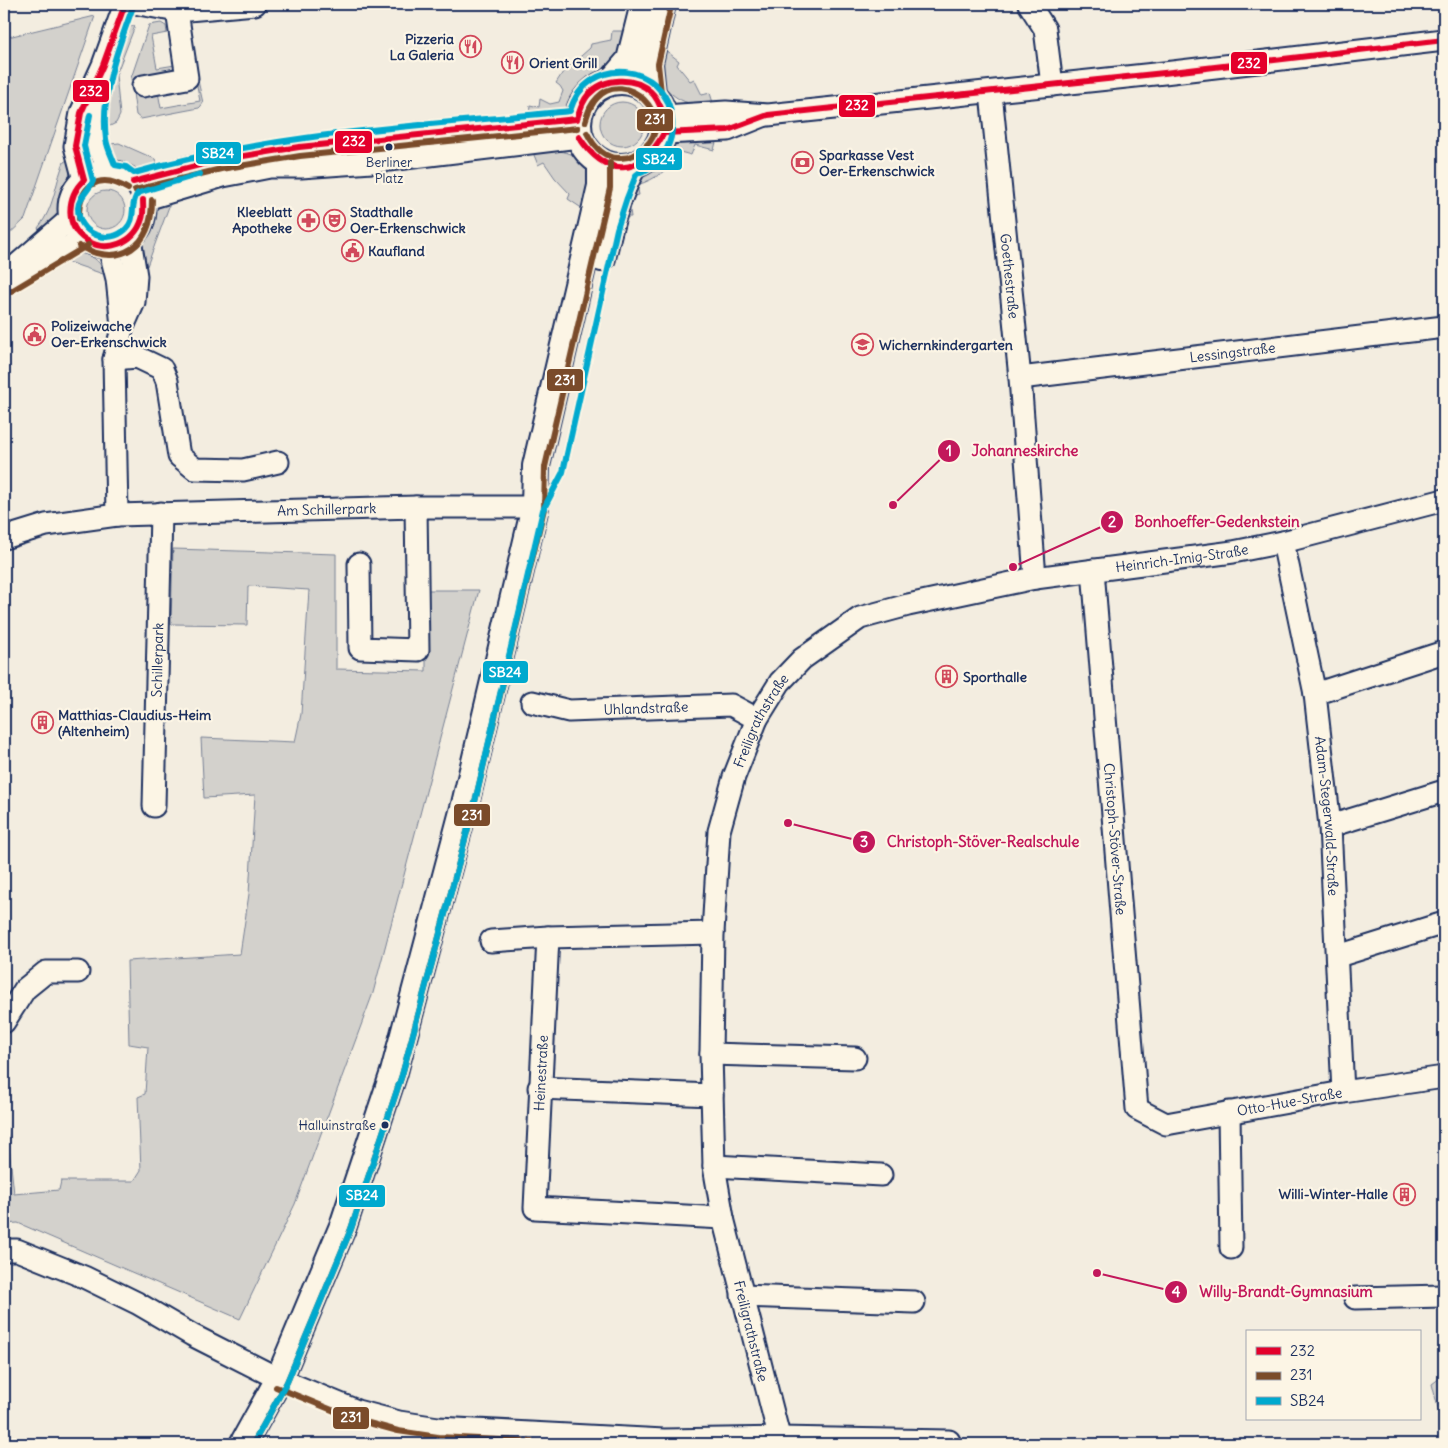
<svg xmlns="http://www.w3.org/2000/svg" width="1448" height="1448" viewBox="0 0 1448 1448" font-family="Delius,sans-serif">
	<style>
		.green { fill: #d3d1cc; stroke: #778095 }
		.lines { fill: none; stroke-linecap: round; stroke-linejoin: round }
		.minor-casing { stroke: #1b2f5e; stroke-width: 25 }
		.major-casing { stroke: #1b2f5e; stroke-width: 30 }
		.minor { stroke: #fcf5e5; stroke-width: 21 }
		.major { stroke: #fcf5e5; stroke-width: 26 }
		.bus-1-casing { stroke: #fcf5e5; stroke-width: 10 }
		.bus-2-casing { stroke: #fcf5e5; stroke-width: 10 }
		.bus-3-casing { stroke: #fcf5e5; stroke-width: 10 }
		.bus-1 { stroke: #e4002b; stroke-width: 6 }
		.bus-2 { stroke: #7a4b2a; stroke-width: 6 }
		.bus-3 { stroke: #00a9ce; stroke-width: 6 }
		.bus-dot { fill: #1b2f5e; stroke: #fcf5e5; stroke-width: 2 }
		.labels { text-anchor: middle; stroke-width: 4.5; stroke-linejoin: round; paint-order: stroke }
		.bus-label { font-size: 13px; fill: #1b2f5e; stroke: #fcf5e5 }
		.poi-label { font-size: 14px; font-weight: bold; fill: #1b2f5e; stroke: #fcf5e5; text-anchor: start }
		.street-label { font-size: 14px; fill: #1b2f5e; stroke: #fcf5e5 }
		.leader { fill: none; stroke: #c2185b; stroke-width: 2 }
		.callout-dot { fill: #c2185b; stroke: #fcf5e5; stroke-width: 2 }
		.mark-label { font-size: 15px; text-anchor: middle; font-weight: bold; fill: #fff }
		.callout-label { font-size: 15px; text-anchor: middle; font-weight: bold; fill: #c2185b; stroke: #fcf5e5; stroke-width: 4.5; stroke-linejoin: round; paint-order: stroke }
		.line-badge { stroke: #fcf5e5; stroke-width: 2 }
		.badge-label { font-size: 14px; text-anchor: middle; font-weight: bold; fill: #fff }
	</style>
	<rect width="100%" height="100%" fill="#f3ede0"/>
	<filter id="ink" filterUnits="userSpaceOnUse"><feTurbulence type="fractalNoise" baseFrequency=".02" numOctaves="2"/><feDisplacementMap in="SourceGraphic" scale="10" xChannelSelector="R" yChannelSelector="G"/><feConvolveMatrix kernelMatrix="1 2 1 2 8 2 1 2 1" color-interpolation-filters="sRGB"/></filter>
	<g filter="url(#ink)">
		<!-- green -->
		<path class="green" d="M95 16 25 219 4 239V38Z
			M161 23 166 26 167 33 151 36 157 68 175 65 176 71 158 92 161 108 200 101 195 76H197L203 103 201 106 199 108 141 119 136 115 131 78 149 25Z
			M133 26H135L116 75 120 115 116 123 106 128 108 86 129 28Z
			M612 31H627L620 57 606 72 598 74 583 85 565 108 561 112 529 117 530 105 539 107 540 99 550 104 559 102 563 91 560 86 556 83 563 72 590 48 591 44 611 40Z
			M664 49 679 61 677 65 690 81 694 79 702 95 710 93 714 106C688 106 670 100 658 75Z
			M600 124a22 22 0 1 1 44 0a22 22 0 1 1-44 0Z
			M717 138 714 150 695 145 691 155 680 152C669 169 657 179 637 185L639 195 628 197 631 217H618L633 180 654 169 678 143 686 140Z
			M119 143 155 159 158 165C128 172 125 173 109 146L110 144Z
			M532 150C556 150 584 148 590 179 591 189 588 202 586 211L568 199 570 194 555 178 544 162 538 165Z
			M67 160 70 166 69 181 62 194 59 210 50 224 40 232 38 228C55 206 54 187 64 162Z
			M87 210a19 19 0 1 1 38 0a19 19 0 1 1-38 0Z
			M171 201 147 266H143V244L152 222 153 215 158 208Z
			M77 254C92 253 100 261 106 275L65 261Z
			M173 549 336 554V669L426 671V590H479L373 993 295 1204 240 1319 18 1223 4 1224V1128H7L14 1194 59 1190 61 1181H134L141 1170 138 1097 145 1094 148 1047 129 1044 127 961 240 954 249 894 255 795 204 798 201 738 295 742 301 714 309 590 248 586 247 625 171 624Z
			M1444 1375V1416L1438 1408 1432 1384Z"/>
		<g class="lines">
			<defs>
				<g id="minor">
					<path d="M139 4 177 11 255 4"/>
					<path d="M1029 4 1045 29 1052 85"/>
					<path d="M100 85 97 111V142L109 172"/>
					<path d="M143 86 187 78 177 11"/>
					<path id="s1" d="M991 93 1020 378 1035 578"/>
					<path d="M664 116 726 112 768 115 1164 73 1444 40"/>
					<path d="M664 133 728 130 763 116"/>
					<circle cx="107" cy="209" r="38"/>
					<path d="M84 180 75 146 81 113 103 65 125 4"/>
					<path d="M133 182C161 174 190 166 219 160 246 155 272 153 299 147L577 119"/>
					<path d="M143 200 223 176 270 167H301L372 162 579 137"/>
					<path id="s2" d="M130 239 136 276 134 302 122 329 114 359 117 515 416 507H535"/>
					<path d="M109 247 117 279 122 326"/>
					<path d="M10 271 70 219"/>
					<path d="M4 285 49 259 83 238"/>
					<path d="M114 359 137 357 162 369 167 381 179 456 195 469 243 470 278 462"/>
					<path id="s3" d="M1020 378 1444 327"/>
					<path d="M4 538 46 525 117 515"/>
					<path id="s4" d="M1283 542 1315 694 1330 826 1343 1092"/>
					<path d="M359 564 360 648 418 650 416 507"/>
					<path id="s5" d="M1093 570 1137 1109 1166 1124 1343 1092 1444 1077"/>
					<path d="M1315 694 1444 652"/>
					<path id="s6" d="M532 702 569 711 731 705 757 719"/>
					<path id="s7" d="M154 806 161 513"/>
					<path d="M1330 826 1444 791"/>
					<path d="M548 937 535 1208 723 1218"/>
					<path d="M491 941 548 937 713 933"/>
					<path d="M1338 956 1444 923"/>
					<path d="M4 1022 25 989 46 972H78"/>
					<path d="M711 1054 855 1058"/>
					<path d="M539 1088 712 1095"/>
					<path d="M1229 1112 1231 1248"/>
					<path d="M714 1166 881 1175"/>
					<path d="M4 1250H17L84 1277 137 1303 192 1335 279 1379 357 1411 399 1422 438 1428 664 1440 778 1438 949 1441"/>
					<path d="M742 1296 914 1302"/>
					<path d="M1355 1298 1444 1296"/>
					<path id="s8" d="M781 1444 723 1218 714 1166 711 1054 713 933 719 831 734 777 757 719 780 682 802 659 860 618 908 605 1035 578 1233 552 1283 542 1444 500"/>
				</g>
				<path id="major" d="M613 80 630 60 644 4
					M578 124a43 43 0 1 1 86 0a43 43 0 1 1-86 0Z
					M652 93 649 63 662 4
					M602 258C609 226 617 195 633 166
					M243 1444 279 1379 343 1226 394 1072 465 804 535 507 536 466 601 186V163"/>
			</defs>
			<!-- minor casing -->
			<use href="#minor" class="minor-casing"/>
			<!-- major casing -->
			<use href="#major" class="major-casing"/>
			<!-- minor -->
			<use href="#minor" class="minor"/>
			<!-- major -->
			<use href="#major" class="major"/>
			<defs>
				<path id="bus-1" d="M577 119C580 110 582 102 588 95 604 77 634 76 651 92 658 98 661 108 664 116
					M664 133 728 130 768 115 1164 73 1444 40
					M579 137C607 179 640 177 664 133
					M84 180 75 146 81 113 103 65 125 4
					M84 180C67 196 64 226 86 240 106 254 135 243 142 219 144 214 143 206 143 200
					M133 182 219 160 299 147 577 119"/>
				<path id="bus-2" d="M661 92 658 64 671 6
					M585 122C588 113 590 105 597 98 625 67 678 117 645 147 638 154 631 158 621 158 604 159 594 147 587 133
					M135 190 221 169 300 156 578 128
					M79 219C78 185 99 171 128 189
					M79 246C121 268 152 247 152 200
					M8 293 88 245
					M276 1387 354 1419 398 1431 438 1437 579 1444
					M253 1444 287 1382 351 1229 402 1075 474 806 544 509 545 467 610 188V163"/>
				<path id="bus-3" d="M133 7C118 48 100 94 106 139 107 147 112 157 115 165L126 167 134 173C276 132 425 126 570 111 587 54 666 61 672 119 673 130 672 138 667 148 662 156 655 166 646 170 641 172 639 172 636 175L627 198 617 229 563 472 543 510 474 806 402 1075 351 1229 287 1382 253 1444
					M90 115 84 146 93 181C89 191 79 196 78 208 78 234 108 246 126 229 137 219 129 204 138 193L200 174"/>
			</defs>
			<!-- bus-1 casing -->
			<use href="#bus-1" class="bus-1-casing"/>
			<!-- bus-2 casing -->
			<use href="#bus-2" class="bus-2-casing"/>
			<!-- bus-3 casing -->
			<use href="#bus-3" class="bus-3-casing"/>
			<!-- bus-1 -->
			<use href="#bus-1" class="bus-1"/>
			<!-- bus-2 -->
			<use href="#bus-2" class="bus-2"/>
			<!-- bus-3 -->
			<use href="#bus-3" class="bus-3"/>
		</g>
	</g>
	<!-- icons -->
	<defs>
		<symbol id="restaurant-ring" viewBox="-11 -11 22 22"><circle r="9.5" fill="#fcf5e5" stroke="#d1495b" stroke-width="1.5"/><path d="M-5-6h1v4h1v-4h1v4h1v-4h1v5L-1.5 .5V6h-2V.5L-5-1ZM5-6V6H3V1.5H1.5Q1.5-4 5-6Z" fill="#d1495b"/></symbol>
		<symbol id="bank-ring" viewBox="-11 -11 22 22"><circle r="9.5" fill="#fcf5e5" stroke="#d1495b" stroke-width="1.5"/><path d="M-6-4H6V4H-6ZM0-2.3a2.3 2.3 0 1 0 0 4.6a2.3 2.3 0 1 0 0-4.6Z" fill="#d1495b"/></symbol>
		<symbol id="pharmacy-ring" viewBox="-11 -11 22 22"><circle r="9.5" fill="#fcf5e5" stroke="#d1495b" stroke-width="1.5"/><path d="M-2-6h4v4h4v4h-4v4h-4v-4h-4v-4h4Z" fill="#d1495b"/></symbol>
		<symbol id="theatre-ring" viewBox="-11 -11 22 22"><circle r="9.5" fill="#fcf5e5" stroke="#d1495b" stroke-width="1.5"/><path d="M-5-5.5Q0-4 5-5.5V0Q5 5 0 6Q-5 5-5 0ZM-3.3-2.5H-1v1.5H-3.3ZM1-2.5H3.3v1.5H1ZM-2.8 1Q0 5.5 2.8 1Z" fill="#d1495b"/></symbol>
		<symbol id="civic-ring" viewBox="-11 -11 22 22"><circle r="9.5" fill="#fcf5e5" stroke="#d1495b" stroke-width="1.5"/><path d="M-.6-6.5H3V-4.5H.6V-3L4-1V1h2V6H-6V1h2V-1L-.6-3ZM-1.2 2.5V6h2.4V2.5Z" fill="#d1495b"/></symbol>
		<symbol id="school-ring" viewBox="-11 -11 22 22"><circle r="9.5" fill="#fcf5e5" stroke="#d1495b" stroke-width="1.5"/><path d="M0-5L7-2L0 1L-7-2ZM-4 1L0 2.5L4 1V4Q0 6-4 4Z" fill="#d1495b"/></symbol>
		<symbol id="building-ring" viewBox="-11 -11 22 22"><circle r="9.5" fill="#fcf5e5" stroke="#d1495b" stroke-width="1.5"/><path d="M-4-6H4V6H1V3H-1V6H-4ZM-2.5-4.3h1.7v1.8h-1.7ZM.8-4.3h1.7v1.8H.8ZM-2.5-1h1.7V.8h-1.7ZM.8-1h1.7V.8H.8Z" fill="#d1495b"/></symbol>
	</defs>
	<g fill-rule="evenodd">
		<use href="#restaurant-ring" x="458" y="34" width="25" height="25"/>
		<use href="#restaurant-ring" x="500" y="50" width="25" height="25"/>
		<use href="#bank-ring" x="790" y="150" width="25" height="25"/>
		<use href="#pharmacy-ring" x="296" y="208" width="25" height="25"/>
		<use href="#theatre-ring" x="322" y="208" width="25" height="25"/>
		<use href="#civic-ring" x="340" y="238" width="25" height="25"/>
		<use href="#civic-ring" x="22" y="322" width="25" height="25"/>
		<use href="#school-ring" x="850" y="332" width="25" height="25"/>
		<use href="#building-ring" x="934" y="664" width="25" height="25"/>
		<use href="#building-ring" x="30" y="710" width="25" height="25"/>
		<use href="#building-ring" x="1392" y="1182" width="25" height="25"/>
	</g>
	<!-- markers -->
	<g class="bus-dot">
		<circle cx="389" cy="147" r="4.5"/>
		<circle cx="385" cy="1125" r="4.5"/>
	</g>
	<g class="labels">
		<!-- bus labels -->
		<g class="bus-label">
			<text x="389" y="167">Berliner<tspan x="389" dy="16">Platz</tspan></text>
			<text x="376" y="1130" text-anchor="end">Halluinstraße</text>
		</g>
		<!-- poi labels -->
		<g class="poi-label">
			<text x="454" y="44" text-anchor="end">Pizzeria<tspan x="454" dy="16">La Galeria</tspan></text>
			<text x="529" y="68">Orient Grill</text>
			<text x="819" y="160">Sparkasse Vest<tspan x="819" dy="16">Oer-Erkenschwick</tspan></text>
			<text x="292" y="217" text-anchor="end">Kleeblatt<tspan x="292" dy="16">Apotheke</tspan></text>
			<text x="350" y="217">Stadthalle<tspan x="350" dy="16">Oer-Erkenschwick</tspan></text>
			<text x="368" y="256">Kaufland</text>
			<text x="51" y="331">Polizeiwache<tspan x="51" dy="16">Oer-Erkenschwick</tspan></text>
			<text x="879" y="350">Wichernkindergarten</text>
			<text x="963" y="682">Sporthalle</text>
			<text x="58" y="720">Matthias-Claudius-Heim<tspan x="58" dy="16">(Altenheim)</tspan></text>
			<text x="1388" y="1199" text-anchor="end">Willi-Winter-Halle</text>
		</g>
		<!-- street labels -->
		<g class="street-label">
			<text dy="5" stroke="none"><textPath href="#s1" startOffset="184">Goethestraße</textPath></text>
			<text dy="5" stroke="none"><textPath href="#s3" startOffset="214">Lessingstraße</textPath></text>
			<text dy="5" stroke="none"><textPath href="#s2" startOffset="490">Am Schillerpark</textPath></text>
			<text dy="5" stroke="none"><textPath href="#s8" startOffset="1214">Heinrich-Imig-Straße</textPath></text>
			<text dy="5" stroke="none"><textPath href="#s7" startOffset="146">Schillerpark</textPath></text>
			<text dy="5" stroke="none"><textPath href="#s6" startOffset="115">Uhlandstraße</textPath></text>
			<text dy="5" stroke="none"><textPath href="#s8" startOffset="740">Freiligrathstraße</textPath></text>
			<text dy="5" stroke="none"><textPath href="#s4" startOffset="278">Adam-Stegerwald-Straße</textPath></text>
			<text dy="5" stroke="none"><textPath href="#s5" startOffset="270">Christoph-Stöver-Straße</textPath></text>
			<text transform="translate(541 1073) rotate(-87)" y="5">Heinestraße</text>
			<text dy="5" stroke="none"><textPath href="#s5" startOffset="699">Otto-Hue-Straße</textPath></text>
			<text transform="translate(751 1331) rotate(76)" y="5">Freiligrathstraße</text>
		</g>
	</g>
	<!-- callouts -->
	<path class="leader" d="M893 505L949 451M1013 567L1112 522M788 823L864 842M1097 1273L1176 1292"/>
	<g class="callout-dot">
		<circle cx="893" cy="505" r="5"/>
		<circle cx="1013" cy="567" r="5"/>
		<circle cx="788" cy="823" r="5"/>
		<circle cx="1097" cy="1273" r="5"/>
		<circle cx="949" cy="451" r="12"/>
		<circle cx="1112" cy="522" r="12"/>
		<circle cx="864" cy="842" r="12"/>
		<circle cx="1176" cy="1292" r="12"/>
	</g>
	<g class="mark-label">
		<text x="949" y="456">1</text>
		<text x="1112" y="527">2</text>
		<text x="864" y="847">3</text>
		<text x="1176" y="1297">4</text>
	</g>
	<g class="callout-label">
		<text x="1025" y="456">Johanneskirche</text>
		<text x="1217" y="527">Bonhoeffer-Gedenkstein</text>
		<text x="983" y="847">Christoph-Stöver-Realschule</text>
		<text x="1286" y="1297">Willy-Brandt-Gymnasium</text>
	</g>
	<g class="line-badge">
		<rect x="1230" y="51" width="38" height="24" rx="5" fill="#e4002b"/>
		<rect x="72" y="79" width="38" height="24" rx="5" fill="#e4002b"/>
		<rect x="838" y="94" width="38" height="24" rx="5" fill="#e4002b"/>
		<rect x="636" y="108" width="38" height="24" rx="5" fill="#7a4b2a"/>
		<rect x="334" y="130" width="39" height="24" rx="5" fill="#e4002b"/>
		<rect x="195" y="141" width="47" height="24" rx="5" fill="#00a9ce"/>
		<rect x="635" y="147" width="48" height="24" rx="5" fill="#00a9ce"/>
		<rect x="546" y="368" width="38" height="24" rx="5" fill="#7a4b2a"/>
		<rect x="482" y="660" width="47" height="24" rx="5" fill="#00a9ce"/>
		<rect x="453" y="803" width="38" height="24" rx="5" fill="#7a4b2a"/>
		<rect x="338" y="1184" width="48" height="24" rx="5" fill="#00a9ce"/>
		<rect x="332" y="1406" width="38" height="24" rx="5" fill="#7a4b2a"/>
	</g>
	<g class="badge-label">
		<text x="1249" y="68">232</text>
		<text x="91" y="96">232</text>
		<text x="857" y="110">232</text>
		<text x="655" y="124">231</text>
		<text x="354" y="146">232</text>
		<text x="218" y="158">SB24</text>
		<text x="659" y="164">SB24</text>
		<text x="565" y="385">231</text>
		<text x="505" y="677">SB24</text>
		<text x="472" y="820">231</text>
		<text x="362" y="1200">SB24</text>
		<text x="351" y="1422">231</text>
	</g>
	<!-- margin -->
	<rect width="1448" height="1448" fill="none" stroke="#fcf5e5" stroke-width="20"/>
	<rect x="10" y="10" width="1428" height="1428" fill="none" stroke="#1b2f5e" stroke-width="2" filter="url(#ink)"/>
	<!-- legend -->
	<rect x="1246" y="1330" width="175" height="90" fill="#fcf5e5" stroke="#a2a6af"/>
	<rect x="1256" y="1347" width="25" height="8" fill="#e4002b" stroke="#a2a6af"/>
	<text x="1290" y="1356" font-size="15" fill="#1b2f5e">232</text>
	<rect x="1256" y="1372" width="25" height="8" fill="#7a4b2a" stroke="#a2a6af"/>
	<text x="1290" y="1380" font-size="15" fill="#1b2f5e">231</text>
	<rect x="1256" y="1397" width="25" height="8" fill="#00a9ce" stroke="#a2a6af"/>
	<text x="1290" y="1406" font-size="15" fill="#1b2f5e">SB24</text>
</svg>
